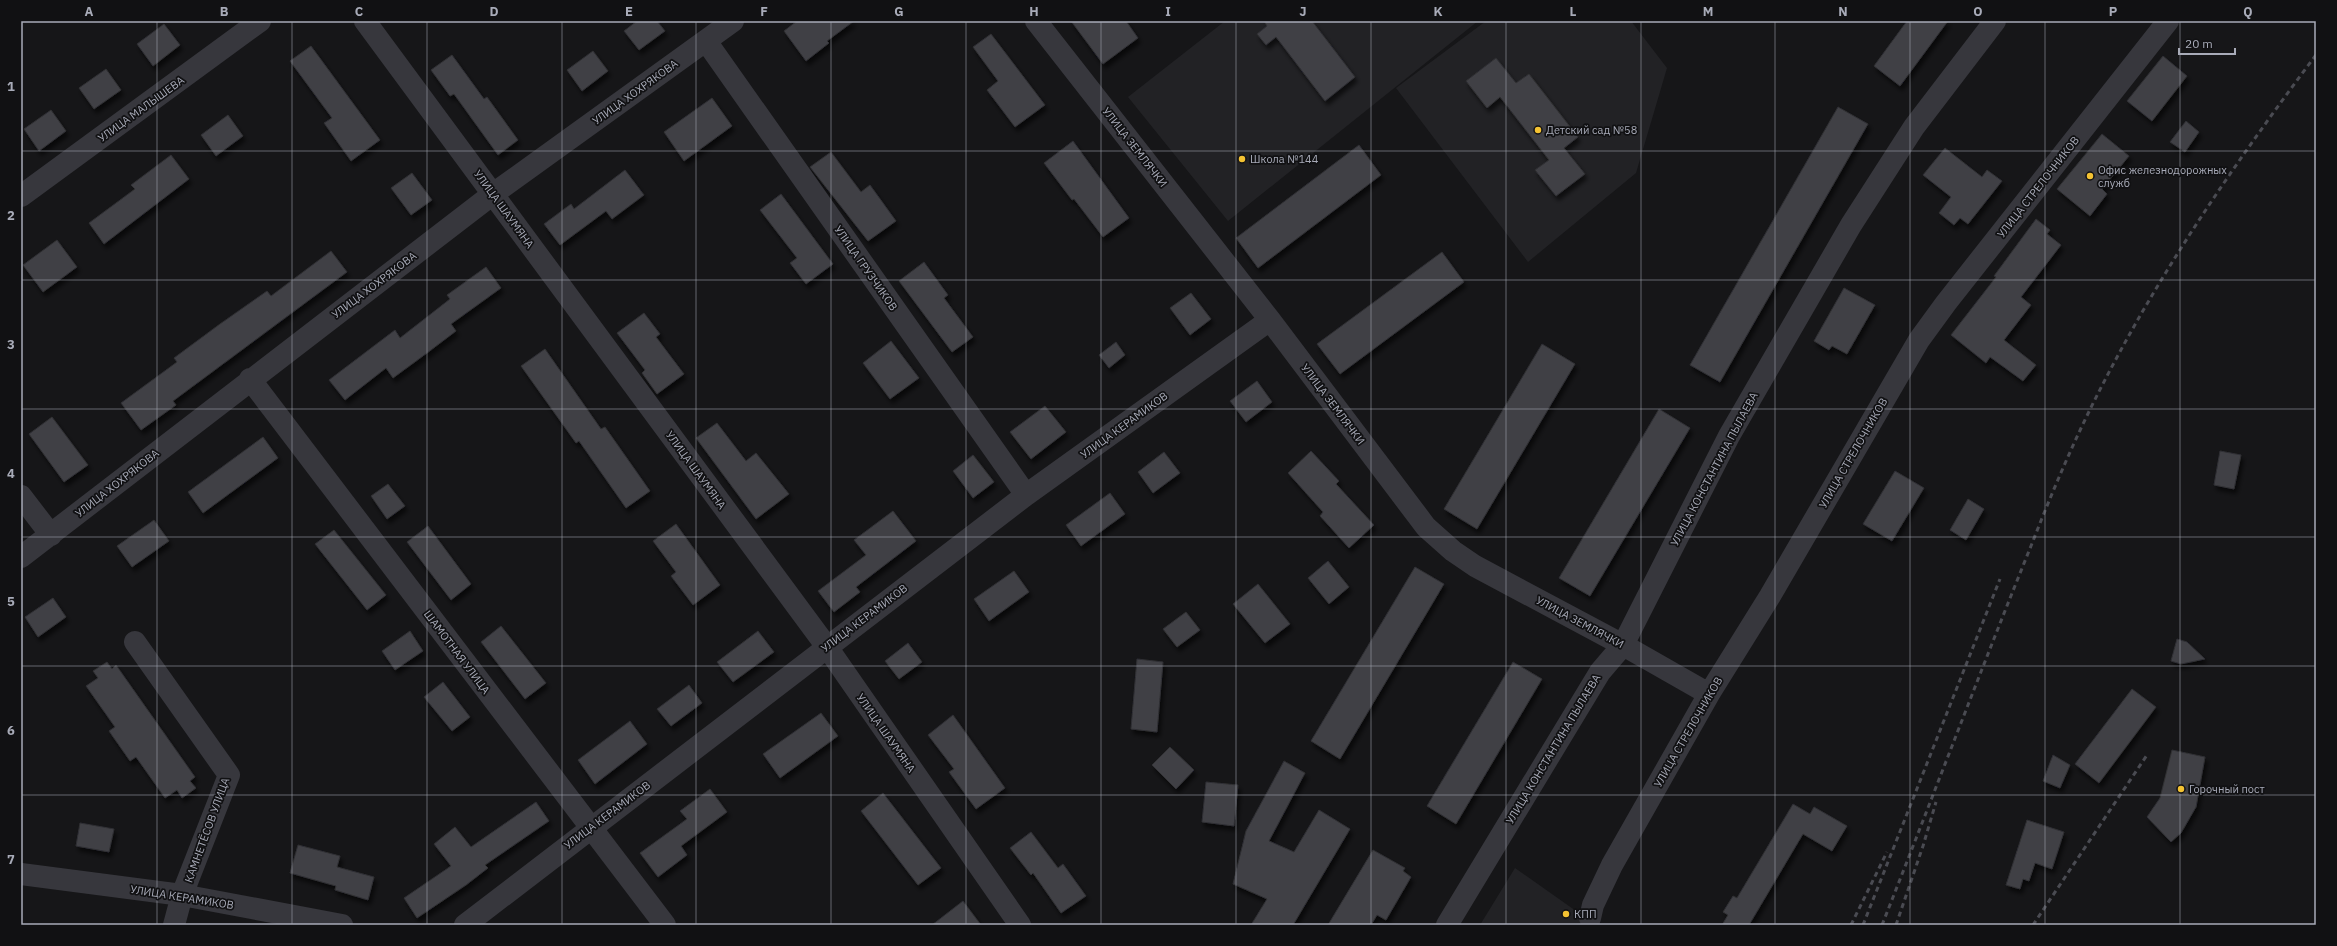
<svg xmlns="http://www.w3.org/2000/svg" width="2337" height="946" viewBox="0 0 2337 946" font-family="'IBM Plex Sans',sans-serif">
	<style>
		.built { fill: #222225 }
		.building { fill: #404045; stroke: #303034; filter: url(#shadow) }
		.lines { fill: none; stroke-linecap: round; stroke-linejoin: round }
		.minor { stroke: #37373d; stroke-width: 22 }
		.rail { stroke: #4a4b52; stroke-width: 3; stroke-dasharray: 5 4; stroke-linecap: butt }
		.grid { fill: none; stroke: #a8abb8; stroke-width: 1; stroke-opacity: 0.55 }
		.poi-dot { fill: #f4c232; stroke: #111113; stroke-width: 1.5 }
		.labels { text-anchor: middle; stroke-width: 3.5; stroke-linejoin: round; paint-order: stroke }
		.street-label { font-size: 11px; fill: #a8abb8; stroke: #111113 }
		.poi-label { font-size: 11px; fill: #a8abb8; stroke: #111113; text-anchor: start }
		.neatline { fill: none; stroke: #a8abb8; stroke-width: 1.5 }
		.grid-label { font-size: 13px; text-anchor: middle; font-weight: bold; fill: #a8abb8 }
	</style>
	<defs>
		<filter id="shadow"><feDropShadow dx="2.5" dy="4.5" stdDeviation="2" flood-color="#0009"/></filter>
	</defs>
	<rect width="100%" height="100%" fill="#161618"/>
	<!-- built -->
	<path class="built" d="M1225 21H1478L1228 221 1128 97Z
		M1486 21H1631L1667 68 1636 173 1528 262 1396 88Z
		M1515 868 1576 911 1596 925H1480Z"/>
	<!-- building -->
	<path class="building" d="M637 21H657L665 31 639 50 624 31Z
		M797 21H854L827 41 829 43 806 61 784 31Z
		M1071 21H1126L1138 38 1103 64Z
		M1264 21H1312L1355 77 1325 101 1276 37 1266 45 1257 34 1267 26Z
		M1907 21H1948L1900 86 1874 66Z
		M164 24 180 45 153 66 137 44Z
		M991 34 1045 105 1015 127 987 90 998 81 973 47Z
		M311 46 380 140 351 161 324 123 332 118 290 61Z
		M593 51 608 71 582 91 567 70Z
		M452 55 484 99 487 97 518 140 498 155 454 94 450 96 431 70Z
		M2163 56 2187 76 2152 121 2127 101Z
		M1496 58 1516 83 1529 74 1578 137 1564 148 1585 174 1556 196 1535 170 1549 160 1500 97 1487 108 1466 81Z
		M106 69 121 90 94 109 79 88Z
		M712 98 732 126 684 161 664 132Z
		M1838 107 1868 124 1720 382 1690 365Z
		M51 110 66 131 39 151 24 129Z
		M228 115 243 136 216 156 201 135Z
		M2186 121 2199 132 2185 152 2170 142Z
		M2102 134 2129 156 2102 189 2107 194 2090 216 2057 189Z
		M1073 141 1129 218 1103 237 1074 199 1072 200 1044 163Z
		M1359 145 1381 175 1258 268 1236 238Z
		M1945 148 1982 177 1987 170 2002 181 1968 224 1960 218 1954 225 1939 213 1951 197 1923 175Z
		M831 152 861 192 870 185 896 221 868 241 810 167Z
		M171 155 189 179 104 244 89 223 135 189 131 185Z
		M625 170 644 195 612 219 606 211 560 245 544 224 571 204 574 209Z
		M412 173 432 200 411 215 391 188Z
		M781 194 833 264 806 284 790 263 797 258 760 210Z
		M2036 219 2050 230 2047 234 2061 245 2021 297 2031 305 2004 340 2036 365 2023 381 1990 357 1986 363 1951 335 1996 277 1994 276Z
		M57 240 77 267 43 292 23 265Z
		M331 251 347 272 173 401 176 405 141 430 121 403 177 362 174 358 220 324 267 291 271 296Z
		M1442 252 1464 282 1340 374 1317 344Z
		M924 262 948 295 944 298 973 337 952 352 899 281Z
		M486 267 501 288 451 324 456 331 427 353 393 378 386 368 345 400 329 380 395 330 400 338 450 299 447 295Z
		M1844 288 1875 305 1847 354 1832 346 1829 350 1814 341Z
		M1191 293 1211 319 1190 335 1170 308Z
		M644 313 660 334 656 337 684 374 657 394 642 373 645 370 617 333Z
		M891 341 919 378 890 399 863 363Z
		M1116 342 1125 355 1109 368 1099 355Z
		M1542 344 1575 364 1477 529 1444 509Z
		M545 349 601 429 605 427 650 491 626 508 579 441 576 443 521 366Z
		M1257 381 1272 402 1246 422 1230 401Z
		M1045 406 1066 432 1031 459 1010 432Z
		M1659 409 1690 428 1590 596 1559 578Z
		M52 417 88 465 64 482 29 434Z
		M717 423 746 461 756 453 789 494 756 519 696 438Z
		M263 437 278 458 203 513 188 492Z
		M1311 451 1339 481 1336 484 1374 525 1349 548 1320 516 1323 512 1288 473Z
		M2220 451 2241 455 2234 489 2214 485Z
		M1164 452 1180 473 1153 493 1138 472Z
		M973 455 994 482 973 498 953 471Z
		M1895 471 1924 488 1892 541 1863 524Z
		M388 484 405 506 387 519 371 496Z
		M1110 493 1125 514 1081 546 1066 525Z
		M1968 499 1984 509 1966 540 1950 530Z
		M893 511 916 541 856 587 860 592 834 612 818 591 866 555 854 540Z
		M154 520 169 541 132 567 117 546Z
		M676 524 720 585 693 605 671 576 676 572 653 541Z
		M428 526 471 584 451 600 407 542Z
		M334 530 386 595 367 610 315 544Z
		M1328 561 1349 587 1329 604 1308 578Z
		M1415 567 1444 584 1340 759 1311 741Z
		M1014 571 1029 592 989 621 974 599Z
		M1258 584 1290 624 1265 643 1233 604Z
		M53 598 66 617 38 637 25 617Z
		M1186 612 1200 630 1177 647 1163 629Z
		M501 626 546 683 525 699 481 642Z
		M410 631 423 651 395 670 382 651Z
		M758 631 774 652 733 682 717 662Z
		M2177 639 2187 642 2205 659 2181 664 2171 661Z
		M908 643 922 662 899 679 885 661Z
		M1137 659 1163 662 1157 732 1131 729Z
		M107 662 112 669 116 665 195 777 190 781 196 788 182 798 177 790 165 798 136 757 130 761 109 731 115 727 86 686 98 678 93 671Z
		M1513 662 1542 679 1456 824 1427 806Z
		M443 682 470 717 452 731 424 697Z
		M689 685 702 703 671 726 657 709Z
		M2132 689 2156 707 2099 783 2075 764Z
		M821 713 838 736 780 778 763 754Z
		M953 715 1005 788 976 809 949 772 954 769 928 735Z
		M630 721 647 744 595 784 578 760Z
		M1170 747 1194 770 1176 789 1152 765Z
		M2172 750 2205 757 2196 807 2181 833 2171 842 2147 817 2160 798Z
		M2053 755 2070 765 2060 788 2043 781Z
		M1284 761 1305 773 1269 841 1294 852 1319 810 1350 829 1293 925H1251L1267 899 1233 884 1246 831Z
		M1206 782 1238 785 1234 826 1202 822Z
		M710 789 727 812 681 846 687 855 658 877 640 853 687 819 680 811Z
		M883 793 941 868 918 885 861 811Z
		M536 802 549 821 485 865 488 868 466 885 417 918 404 898 451 866 434 844 455 827 471 847Z
		M1793 804 1810 814 1814 807 1847 826 1832 851 1803 834 1749 925H1722L1728 915 1723 912 1733 896 1737 898Z
		M2027 820 2064 832 2052 869 2035 863 2029 881 2023 879 2020 889 2006 885Z
		M80 823 114 829 109 852 76 846Z
		M1031 832 1058 868 1063 864 1086 896 1061 913 1033 873 1031 875 1010 848Z
		M298 845 340 856 337 867 374 877 368 900 335 890 336 886 290 873Z
		M1373 850 1405 868 1403 871 1411 877 1386 920 1377 915 1371 925H1328Z
		M963 901 981 925H932Z"/>
	<g class="lines">
		<!-- minor -->
		<path class="minor" d="M365 21 827 647 1020 925
			M1036 21 1270 320 1426 527 1453 551 1475 566 1623 645 1709 694
			M706 41 1026 495
			M21 196 260 21
			M250 379 665 925
			M21 496 51 535
			M21 557 493 194 733 21
			M135 642 229 775 182 895 174 925
			M21 874 182 895 342 925
			M1590 918 1593 905 1612 865 1709 694 1770 596 1919 340 1946 303 2168 21
			M465 925 1026 495 1270 320
			M1447 925 1600 672 1623 645 1729 436 1851 225 1914 127 1995 21"/>
		<!-- rail -->
		<path class="rail" d="M1851 925 1887 852
			M1863 925 2000 579
			M1882 925C1932 799 1980 672 2031 546 2047 505 2064 464 2083 424 2146 292 2228 172 2316 55
			M1896 925 1923 846 1936 802
			M2033 925 2147 755"/>
	</g>
	<!-- grid -->
	<path class="grid" d="M157 21V925M292 21V925M427 21V925M562 21V925M696 21V925M831 21V925M966 21V925M1101 21V925M1236 21V925M1371 21V925M1506 21V925M1641 21V925M1775 21V925M1910 21V925M2045 21V925M2180 21V925M21 151H2316M21 280H2316M21 409H2316M21 537H2316M21 666H2316M21 795H2316"/>
	<!-- markers -->
	<g class="poi-dot">
		<circle cx="1538" cy="130" r="4"/>
		<circle cx="1242" cy="159" r="4"/>
		<circle cx="2090" cy="176" r="4"/>
		<circle cx="2181" cy="789" r="4"/>
		<circle cx="1566" cy="914" r="4"/>
	</g>
	<g class="labels">
		<!-- street labels -->
		<g class="street-label">
			<text transform="translate(635 92) rotate(-36)" y="4">УЛИЦА ХОХРЯКОВА</text>
			<text transform="translate(141 109) rotate(-36)" y="4">УЛИЦА МАЛЫШЕВА</text>
			<text transform="translate(1135 147) rotate(52)" y="4">УЛИЦА ЗЕМЛЯЧКИ</text>
			<text transform="translate(2038 187) rotate(-52)" y="4">УЛИЦА СТРЕЛОЧНИКОВ</text>
			<text transform="translate(504 209) rotate(54)" y="4">УЛИЦА ШАУМЯНА</text>
			<text transform="translate(866 268) rotate(55)" y="4">УЛИЦА ГРУЗЧИКОВ</text>
			<text transform="translate(374 285) rotate(-37)" y="4">УЛИЦА ХОХРЯКОВА</text>
			<text transform="translate(1333 404) rotate(53)" y="4">УЛИЦА ЗЕМЛЯЧКИ</text>
			<text transform="translate(1124 425) rotate(-36)" y="4">УЛИЦА КЕРАМИКОВ</text>
			<text transform="translate(1853 453) rotate(-60)" y="4">УЛИЦА СТРЕЛОЧНИКОВ</text>
			<text transform="translate(1714 469) rotate(-62)" y="4">УЛИЦА КОНСТАНТИНА ПЫЛАЕВА</text>
			<text transform="translate(696 470) rotate(54)" y="4">УЛИЦА ШАУМЯНА</text>
			<text transform="translate(117 483) rotate(-38)" y="4">УЛИЦА ХОХРЯКОВА</text>
			<text transform="translate(864 618) rotate(-37)" y="4">УЛИЦА КЕРАМИКОВ</text>
			<text transform="translate(1580 622) rotate(28)" y="4">УЛИЦА ЗЕМЛЯЧКИ</text>
			<text transform="translate(457 652) rotate(53)" y="4">ШАМОТНАЯ УЛИЦА</text>
			<text transform="translate(1688 732) rotate(-60)" y="4">УЛИЦА СТРЕЛОЧНИКОВ</text>
			<text transform="translate(886 733) rotate(55)" y="4">УЛИЦА ШАУМЯНА</text>
			<text transform="translate(1553 749) rotate(-59)" y="4">УЛИЦА КОНСТАНТИНА ПЫЛАЕВА</text>
			<text transform="translate(607 815) rotate(-37)" y="4">УЛИЦА КЕРАМИКОВ</text>
			<text transform="translate(207 830) rotate(-70)" y="4">КАМНЕТЁСОВ УЛИЦА</text>
			<text transform="translate(182 897) rotate(9)" y="4">УЛИЦА КЕРАМИКОВ</text>
		</g>
		<!-- poi labels -->
		<g class="poi-label">
			<text x="1546" y="134">Детский сад №58</text>
			<text x="1250" y="163">Школа №144</text>
			<text x="2098" y="174">Офис железнодорожных<tspan x="2098" dy="13">служб</tspan></text>
			<text x="2189" y="793">Горочный пост</text>
			<text x="1574" y="918">КПП</text>
		</g>
	</g>
	<!-- border -->
	<rect width="2337" height="946" fill="none" stroke="#111113" stroke-width="44"/>
	<!-- scale -->
	<path d="M2179 48v6h56v-6" fill="none" stroke="#a8abb8" stroke-width="2"/>
	<text x="2185" y="48" font-size="12" fill="#a8abb8" stroke="#111113" stroke-width="3" paint-order="stroke">20 m</text>
	<rect x="22" y="22" width="2293" height="902" class="neatline"/>
	<g class="grid-label">
		<text x="89" y="16">A</text>
		<text x="224" y="16">B</text>
		<text x="359" y="16">C</text>
		<text x="494" y="16">D</text>
		<text x="629" y="16">E</text>
		<text x="764" y="16">F</text>
		<text x="899" y="16">G</text>
		<text x="1034" y="16">H</text>
		<text x="1168" y="16">I</text>
		<text x="1303" y="16">J</text>
		<text x="1438" y="16">K</text>
		<text x="1573" y="16">L</text>
		<text x="1708" y="16">M</text>
		<text x="1843" y="16">N</text>
		<text x="1978" y="16">O</text>
		<text x="2113" y="16">P</text>
		<text x="2248" y="16">Q</text>
		<text x="11" y="91">1</text>
		<text x="11" y="220">2</text>
		<text x="11" y="349">3</text>
		<text x="11" y="478">4</text>
		<text x="11" y="606">5</text>
		<text x="11" y="735">6</text>
		<text x="11" y="864">7</text>
	</g>
</svg>
